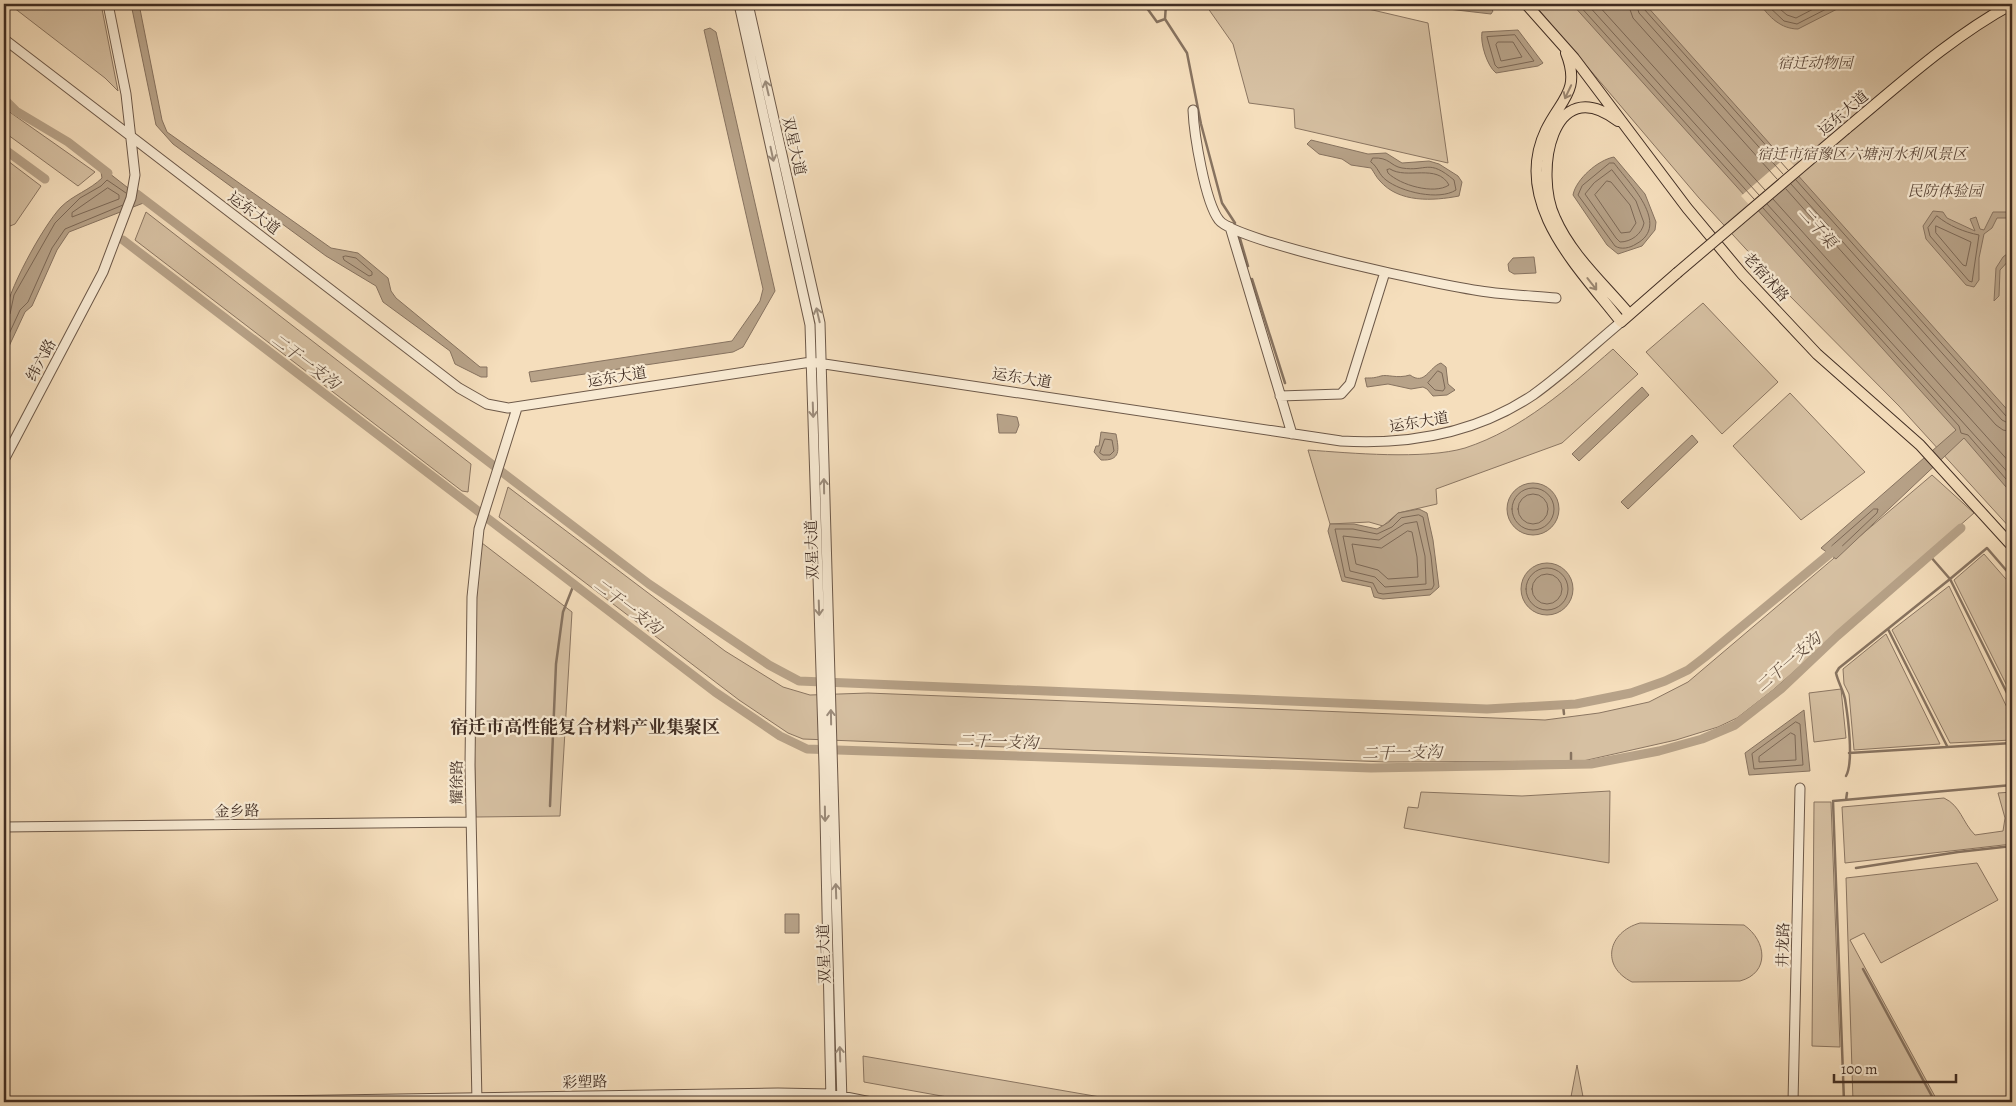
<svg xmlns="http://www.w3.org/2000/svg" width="2016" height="1106" viewBox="0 0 2016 1106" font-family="Alegreya,'Noto Serif SC',serif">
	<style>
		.green { fill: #d6c0a2; stroke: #8b7662 }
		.water { fill: #b7a288; stroke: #877360 }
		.pier { fill: #f5debc }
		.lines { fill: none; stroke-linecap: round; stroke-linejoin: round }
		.shore { stroke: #7c6856; stroke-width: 1 }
		.stream { stroke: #877360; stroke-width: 2.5 }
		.canal { stroke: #b7a288; stroke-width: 9 }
		.minor-casing { stroke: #6d5949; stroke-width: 11 }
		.major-casing { stroke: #402d23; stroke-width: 12 }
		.minor { stroke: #f8ead3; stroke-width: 9 }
		.major { stroke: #f5debc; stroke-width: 10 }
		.major-bridge-casing { stroke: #402d23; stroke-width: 12; stroke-linecap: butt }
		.major-bridge { stroke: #f5debc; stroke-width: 10 }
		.oneway { stroke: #9c8c7b }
		.oneway2 { stroke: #9a8670 }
		.labels { text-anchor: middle; stroke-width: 4.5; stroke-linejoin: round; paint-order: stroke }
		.park-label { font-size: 15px; font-style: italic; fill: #5e4a3c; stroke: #f8ead3 }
		.street-label { font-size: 15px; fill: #402d23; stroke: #f8ead3 }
		.water-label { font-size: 16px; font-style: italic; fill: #5e4a3c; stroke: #f8ead3 }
		.quarter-label { font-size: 18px; font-weight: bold; fill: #402d23; stroke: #f8ead3 }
	</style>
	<rect width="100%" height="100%" fill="#f5debc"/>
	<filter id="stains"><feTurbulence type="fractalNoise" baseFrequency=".004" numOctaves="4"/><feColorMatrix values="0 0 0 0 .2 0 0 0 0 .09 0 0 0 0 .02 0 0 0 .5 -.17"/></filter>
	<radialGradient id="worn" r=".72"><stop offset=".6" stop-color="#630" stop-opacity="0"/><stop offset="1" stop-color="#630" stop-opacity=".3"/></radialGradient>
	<!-- green -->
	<path class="green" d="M9 4H101L118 91 105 78Z
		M1205 4H1347L1428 23 1448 163 1295 128 1294 109 1249 103 1233 44Z
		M1534 4H2012V530L1899 406 1779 285 1699 198Z
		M4 108 95 172 78 186 4 132Z
		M4 158 41 186 15 224 5 228Z
		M146 212 471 464 468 492 462 491 135 240Z
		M1703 303 1778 382 1722 434 1646 352Z
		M1613 349 1638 374 1562 443 1436 489 1437 504 1398 513 1383 526 1369 522 1330 524 1308 450C1351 453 1424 460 1465 448 1523 429 1568 388 1613 349Z
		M1790 393 1865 472 1801 520 1733 446Z
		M1932 475 1974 513 1773 690 1737 718 1718 727 1676 740 1583 761 1386 762 803 739 788 733 739 700 499 517 508 487 725 651 783 687 810 695 868 693 1545 720 1599 713 1649 702 1688 682Z
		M482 543 572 612 560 816 476 817C474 726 470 634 482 543Z
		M1984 554 2012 586V696L1954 580Z
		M1949 586 2012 718V740L1950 743 1892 630Z
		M1886 634 1940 744 1854 750 1849 694 1844 684 1843 669Z
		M1841 689 1846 738 1814 742 1809 693Z
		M1610 791 1609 863 1404 828 1408 807 1418 808 1421 792 1522 796Z
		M2012 792V844L1845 863 1842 807 1944 798C1961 806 1962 822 1975 835L2003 831 2005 818 1998 793Z
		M1814 802H1831L1840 1047 1812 1046Z
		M1977 863 1998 900 1881 963 1864 933 1850 940 1938 1102H1853L1846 878Z
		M1640 923 1744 925C1767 941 1770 973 1740 981L1632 982C1600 966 1608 932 1640 923Z
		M863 1056 1129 1102H975L864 1082Z
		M1577 1065 1584 1102H1570Z"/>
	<!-- water -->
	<path class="water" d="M131 4H139L162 120 167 132 331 248 358 253 388 278 391 291 396 298 480 367H487V377H481L455 364 450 351 383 302 376 286 326 256 173 144 156 125Z
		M1446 4H1488L1493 11 1491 14 1448 9Z
		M1572 4H1645L2012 415V494L1964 438 1836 559 1821 548 1956 430Z
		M1760 4H1847L1798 29C1781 29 1769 17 1760 4Z
		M710 28 716 32 775 291 743 347 733 352 531 382 529 372 732 341 760 301 763 289 704 30Z
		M1518 30 1543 63 1538 66 1496 73C1487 66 1480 43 1482 32Z
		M1311 140 1368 154 1386 153 1402 163 1429 161 1439 164 1458 176 1462 182 1459 196C1433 201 1399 203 1380 181 1376 177 1374 172 1371 168L1351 165 1342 159 1319 154 1307 144Z
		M1614 157 1645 194 1656 222 1655 230 1642 246 1618 254 1607 245 1573 195C1576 179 1598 160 1614 157Z
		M100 166 146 202 69 232 57 250 32 306 25 312 4 357C4 344 3 331 4 319 6 293 43 226 61 207 73 195 90 190 102 178Z
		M1933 211 1943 212 1947 218 1975 231 1970 219 1976 217 1980 229 1984 230 1993 212H2012V218H1997L1992 228 1984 234 1979 258V280L1974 287 1966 285 1926 239 1923 226Z
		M2012 250V257L2000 270 1999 296 1994 301 1996 268 2003 257Z
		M1534 257 1536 273 1514 274 1509 271 1508 264 1513 258Z
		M1441 363 1446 367 1448 384 1455 390 1447 395 1433 396 1427 389 1423 387 1411 389 1388 384 1367 387 1365 378C1373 378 1374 378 1381 376 1387 374 1397 379 1410 375 1425 386 1429 367 1441 363Z
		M1642 387 1649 395 1579 461 1572 454Z
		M997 414 1017 417 1019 425 1016 433H999Z
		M1101 432 1116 434C1119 450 1121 461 1101 460L1094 452 1096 446H1099Z
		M1692 435 1698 442 1628 509 1621 502Z
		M1507 509a26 26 0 1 1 52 0a26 26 0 1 1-52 0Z
		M1419 509 1427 513 1433 540 1439 587 1430 595 1383 599 1374 597 1371 587 1342 581 1328 531 1330 524H1354L1377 529 1389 522 1398 513Z
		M1521 589a26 26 0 1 1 52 0a26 26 0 1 1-52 0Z
		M1804 710 1810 771 1749 775 1745 753Z
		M785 914H799V933H785Z"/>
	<!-- pier -->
	<path class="pier" d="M1786 157 1799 171 1754 210 1741 196Z"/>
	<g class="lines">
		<!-- shore -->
		<path class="shore" d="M1578 4 1754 199
			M1587 4 1759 195
			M1597 4 1765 190
			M1628 4 1633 18 1777 179
			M1636 4 1639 13 1783 174
			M1642 4 1644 9 1788 170
			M1766 4 1784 21 1797 24 1836 4
			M1774 4 1787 15 1796 18 1823 4
			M1515 35 1534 61 1498 68 1495 65 1487 37Z
			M1498 42H1513L1522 57 1501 61 1496 45Z
			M1373 158C1390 157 1390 166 1402 168 1427 172 1428 158 1454 180L1456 190C1439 201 1401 192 1386 180 1379 175 1378 167 1371 162Z
			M1610 163H1614C1628 182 1672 225 1636 244 1630 248 1621 250 1615 246L1578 195 1582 186Z
			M1390 169C1407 180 1437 163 1449 185 1434 195 1400 185 1388 173L1387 170Z
			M1612 170 1636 201 1644 223C1642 234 1631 242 1620 242L1616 238 1585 194 1594 183Z
			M1796 180 2006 416 2012 418
			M1607 181 1611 182 1630 205 1636 223 1630 232 1621 233 1595 195Z
			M1791 184 2002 420 2012 425
			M108 188 119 195V199L72 217V213Z
			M1786 189 1996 425 2003 430 2012 432
			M1773 199 2012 465
			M1767 204 2012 477
			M1763 208 1959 426 1961 433 1968 435 2012 486
			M1937 216C1949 226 1964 232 1979 235L1972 282 1969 281 1930 236 1928 228Z
			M1936 226 1971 242 1966 266 1963 265 1936 233Z
			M346 256 356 258 372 272V275L369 276 344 260 343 257Z
			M4 317 10 314 14 295 55 223 80 198 101 186 107 180 126 193
			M4 345 20 310 28 302 52 248 65 229 123 205
			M1438 371 1442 373 1445 388 1443 391 1435 390 1428 383Z
			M1105 439 1112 440 1114 451 1110 455H1103L1100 453Z
			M1512 509a21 21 0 1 1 42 0a21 21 0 1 1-42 0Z
			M1518 509a15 15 0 1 1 30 0a15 15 0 1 1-30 0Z
			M1874 509H1878L1877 513 1837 551 1832 549V546Z
			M1419 515 1423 517 1431 556 1434 585 1432 589 1383 594 1378 593 1373 583 1345 577 1335 529H1353L1377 534 1392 527 1401 518Z
			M1417 522 1425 556 1426 584 1385 587 1375 577 1350 571 1343 536 1379 540 1404 524Z
			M1408 531 1412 532 1417 557 1418 577 1388 579 1378 570 1356 564 1352 544 1381 548Z
			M1526 589a21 21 0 1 1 42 0a21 21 0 1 1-42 0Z
			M1532 589a15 15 0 1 1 30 0a15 15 0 1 1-30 0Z
			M1796 722 1800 724 1803 765 1754 769 1752 754Z
			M1791 733 1795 735 1796 760 1759 762V757Z"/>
		<!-- stream -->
		<path class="stream" d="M1144 4 1157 22 1165 19
			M1166 4 1165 19 1187 53 1201 124 1222 203 1235 223
			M1239 235 1248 266
			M1252 279 1285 383
			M2012 577 1987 548 1950 579 2012 703
			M1888 629 1947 746
			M1563 705 1564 714
			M1571 753V765
			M1849 753 2012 743
			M1846 776C1854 762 1848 717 1845 699 1843 690 1838 682 1836 673L1839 668 1950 579 1930 556
			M1846 800 1847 793
			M550 806 556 664 563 612 574 584
			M1856 868 1958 852 2012 846
			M1863 969 1935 1102
			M1844 1102 1833 801 2012 785"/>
		<!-- canal -->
		<path class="canal" d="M4 99 16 111 68 142 108 173
			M4 149 45 179
			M137 194 649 584 769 665 799 681 1487 709 1576 704 1631 693 1665 681 1688 670 1705 657 1838 547
			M123 240 715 692 780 736 807 749 1371 768 1591 764 1659 751 1702 739 1735 725 1781 689 1837 636 1961 528"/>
		<defs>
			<path id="minor" d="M739 4 810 325 824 766 831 1102
				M748 4 820 323 842 1102
				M4 39 459 388 487 404 508 408 811 362 1341 441C1409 445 1475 434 1533 395 1564 373 1592 346 1621 322
				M1193 110C1194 134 1205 202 1219 220 1235 242 1451 288 1488 292 1510 295 1533 296 1556 298
				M1230 227 1292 434
				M1280 396 1341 394 1350 384 1385 272
				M4 460 103 272 131 198 135 175 126 94 108 4
				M4 827 471 822
				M208 1102 778 1093 831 1094 871 1102
				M477 1102 470 765 472 597 479 529 517 408
				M1793 1102 1800 788"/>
			<path id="major" d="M1526 4 1574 58 1687 208 1742 274 1817 354 1920 445 2012 546
				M1566 53C1581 91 1561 99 1546 130 1511 203 1580 269 1621 322L1677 273
				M1618 121C1551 70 1534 174 1555 218 1571 255 1604 284 1629 314
				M1846 129C1899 85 1951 37 2012 4"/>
		</defs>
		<!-- minor casing -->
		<use href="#minor" class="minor-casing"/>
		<!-- major casing -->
		<use href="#major" class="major-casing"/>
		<!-- minor -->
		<use href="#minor" class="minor"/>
		<!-- major -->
		<use href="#major" class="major"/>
		<defs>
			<path id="major-bridge" d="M1677 273 1846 129"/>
		</defs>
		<!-- major-bridge casing -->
		<use href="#major-bridge" class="major-bridge-casing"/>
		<!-- major-bridge -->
		<use href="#major-bridge" class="major-bridge"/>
	</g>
	<!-- one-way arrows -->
	<defs><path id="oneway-shaft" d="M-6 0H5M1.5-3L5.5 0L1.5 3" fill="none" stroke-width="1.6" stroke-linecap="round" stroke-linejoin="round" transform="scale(1.25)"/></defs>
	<g class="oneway">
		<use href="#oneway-shaft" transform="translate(767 88) rotate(-103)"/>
		<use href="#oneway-shaft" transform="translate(772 154) rotate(78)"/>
		<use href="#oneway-shaft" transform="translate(818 315) rotate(-103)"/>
		<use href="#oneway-shaft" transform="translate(813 410) rotate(88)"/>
		<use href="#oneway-shaft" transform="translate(824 486) rotate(-91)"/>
		<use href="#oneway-shaft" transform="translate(819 608) rotate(88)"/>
		<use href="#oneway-shaft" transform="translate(831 717) rotate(-91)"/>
		<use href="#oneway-shaft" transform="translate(825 814) rotate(89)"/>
		<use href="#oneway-shaft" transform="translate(836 891) rotate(-92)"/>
		<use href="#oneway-shaft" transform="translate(840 1054) rotate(-92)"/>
	</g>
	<g class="oneway2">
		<use href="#oneway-shaft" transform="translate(1568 92) rotate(115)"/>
		<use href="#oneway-shaft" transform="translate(1592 284) rotate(52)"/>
	</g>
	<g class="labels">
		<!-- park labels -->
		<g class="park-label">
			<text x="1815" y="68">宿迁动物园</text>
			<text x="1862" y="159">宿迁市宿豫区六塘河水利风景区</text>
			<text x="1945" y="196">民防体验园</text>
		</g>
		<!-- street labels -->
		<g class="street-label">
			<text transform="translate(1843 113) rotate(-40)" y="5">运东大道</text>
			<text transform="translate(794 146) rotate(77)" y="5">双星大道</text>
			<text transform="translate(254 213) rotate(37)" y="5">运东大道</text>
			<text transform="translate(1766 277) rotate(48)" y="5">老宿沭路</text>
			<text transform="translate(41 360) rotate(-62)" y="5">纬六路</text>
			<text transform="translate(617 377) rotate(-9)" y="5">运东大道</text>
			<text transform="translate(1022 378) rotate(9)" y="5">运东大道</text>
			<text transform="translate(1419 422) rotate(-9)" y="5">运东大道</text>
			<text transform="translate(812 550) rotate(-92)" y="5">双星大道</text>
			<text transform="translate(457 782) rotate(-90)" y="5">耀徐路</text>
			<text transform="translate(237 811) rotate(-1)" y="5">金乡路</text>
			<text transform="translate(1783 945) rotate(-89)" y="5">井龙路</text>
			<text transform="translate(824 954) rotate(-92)" y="5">双星大道</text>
			<text transform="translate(585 1082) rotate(-1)" y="5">彩塑路</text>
		</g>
		<!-- water labels -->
		<g class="water-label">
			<text transform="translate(1818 227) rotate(49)" y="6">二干渠</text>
			<text transform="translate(306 361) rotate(37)" y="6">二干一支沟</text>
			<text transform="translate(628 606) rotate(37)" y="6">二干一支沟</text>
			<text transform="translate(1788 662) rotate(-41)" y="6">二干一支沟</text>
			<text transform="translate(998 741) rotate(2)" y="6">二干一支沟</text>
			<text transform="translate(1402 752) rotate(-1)" y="6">二干一支沟</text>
		</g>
		<!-- quarter labels -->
		<g class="quarter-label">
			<text x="585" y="733">宿迁市高性能复合材料产业集聚区</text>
		</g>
	</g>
	<!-- margin -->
	<rect width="2016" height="1106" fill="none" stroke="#f5debc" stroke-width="20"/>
	<rect x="5" y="5" width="2006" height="1096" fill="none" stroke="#402d23" stroke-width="2.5"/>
	<rect x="10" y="10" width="1996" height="1086" fill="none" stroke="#402d23"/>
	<!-- scale -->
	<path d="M1834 1074v8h122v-8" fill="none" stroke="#402d23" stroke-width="2.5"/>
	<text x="1841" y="1074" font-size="15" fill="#402d23" stroke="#f8ead3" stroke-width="4" paint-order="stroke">100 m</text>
	<rect width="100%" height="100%" filter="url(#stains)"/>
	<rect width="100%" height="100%" fill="url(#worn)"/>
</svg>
